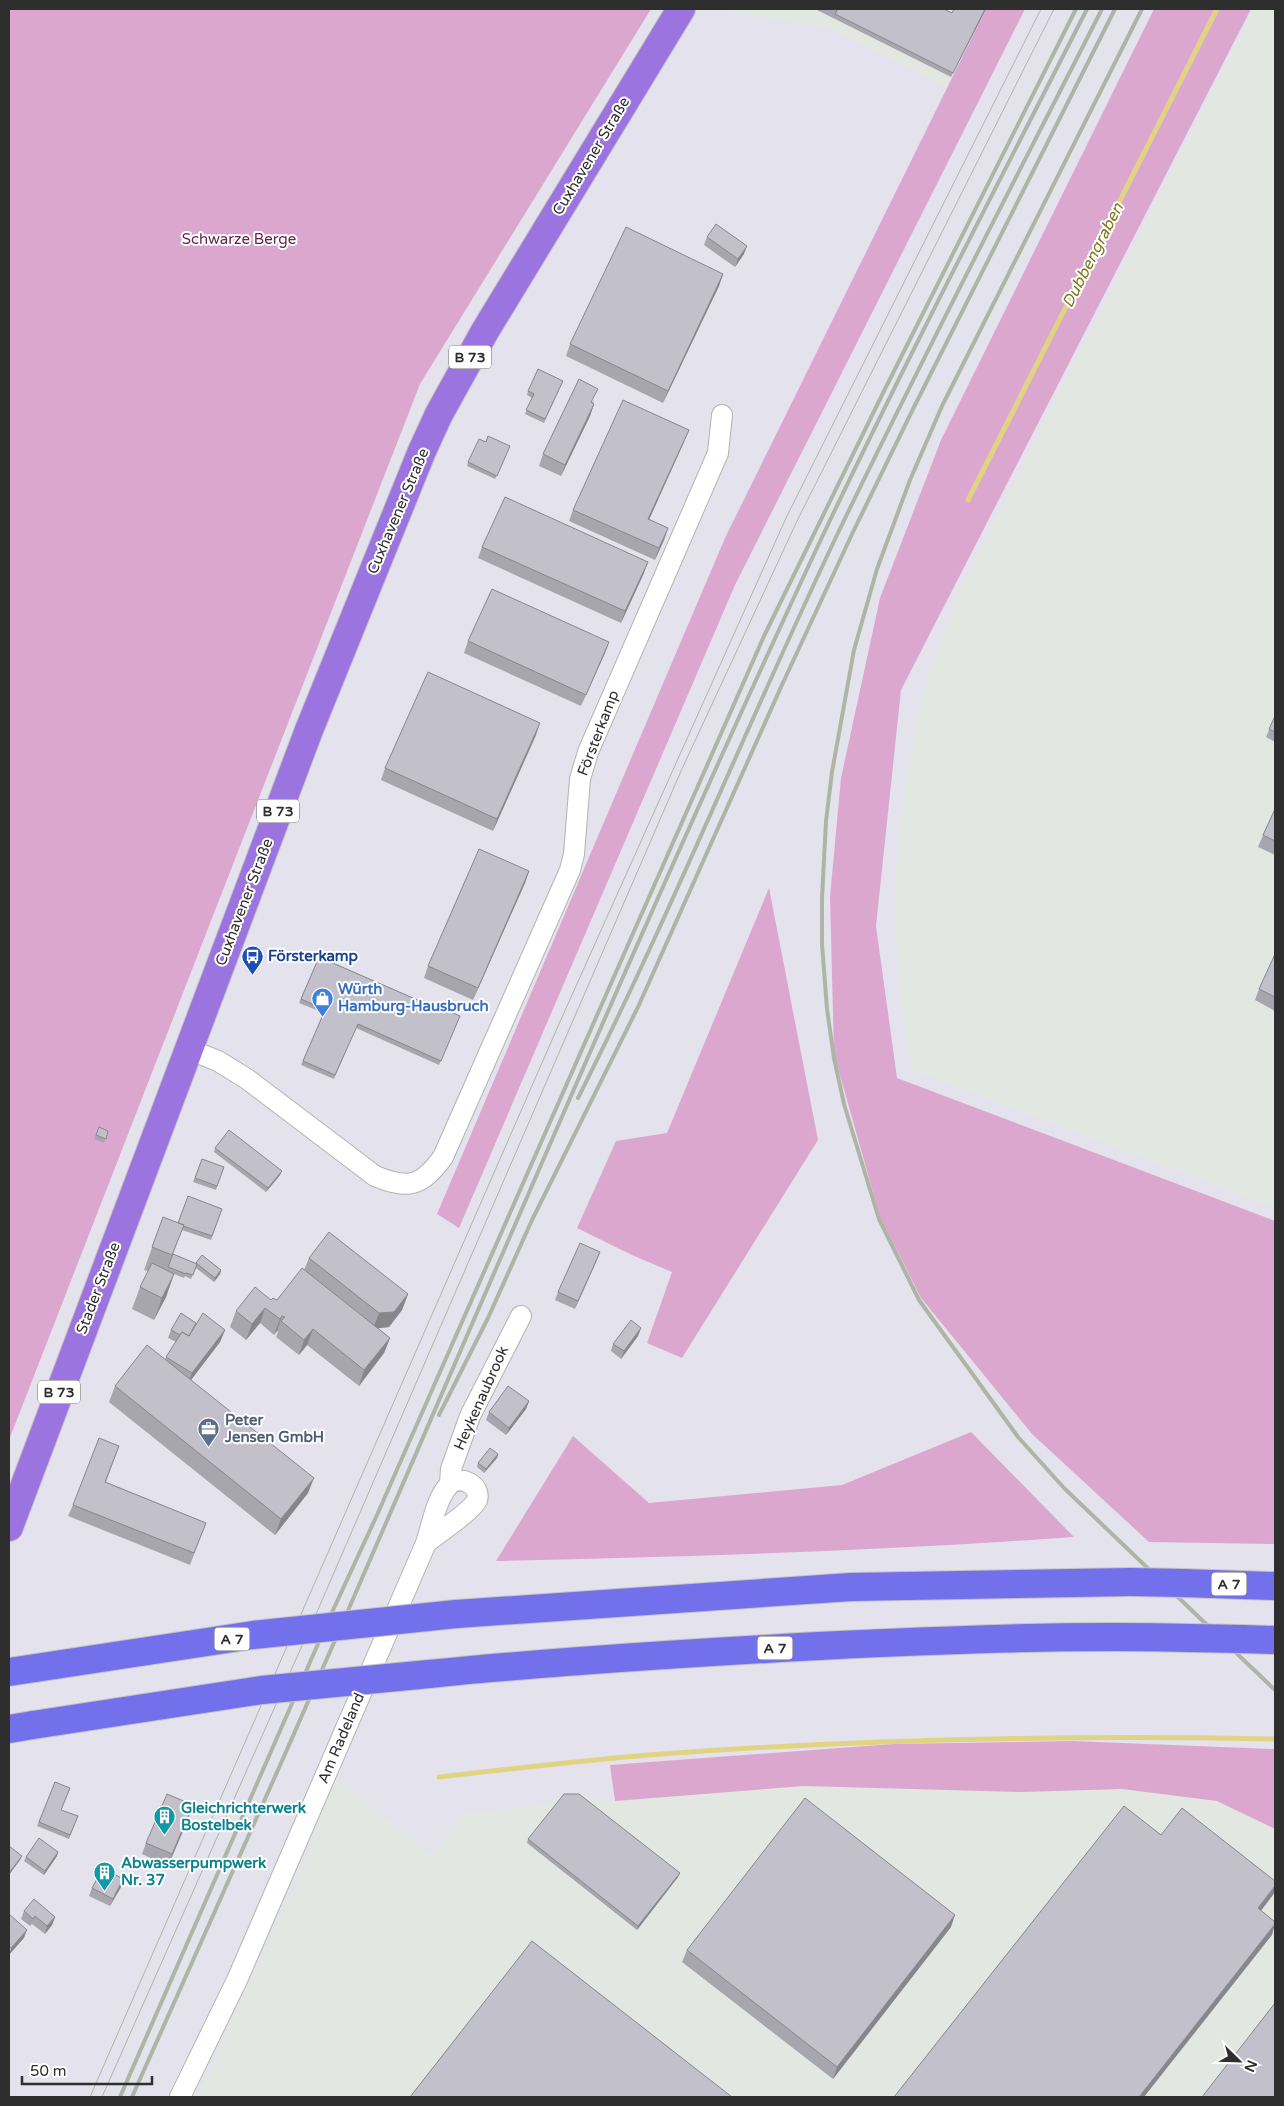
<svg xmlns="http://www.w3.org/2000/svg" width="1284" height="2106" viewBox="0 0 1284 2106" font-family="'Varela Round',sans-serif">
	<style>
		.industrial { fill: #e2e7e2 }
		.green { fill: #dca7cf }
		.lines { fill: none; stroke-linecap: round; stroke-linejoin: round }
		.stream { stroke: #e1d384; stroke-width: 5 }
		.minor-casing { stroke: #b1b5ac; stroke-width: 22 }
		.primary-casing { stroke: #c4c4c4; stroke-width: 30 }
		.motorway-casing { stroke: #c4c4c4; stroke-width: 30 }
		.minor { stroke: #fff; stroke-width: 20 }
		.primary { stroke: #9b74e0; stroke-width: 28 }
		.motorway { stroke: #7270eb; stroke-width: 28 }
		.tram { stroke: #aeb5a5; stroke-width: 1 }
		.rail { stroke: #aeb5a5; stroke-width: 4 }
		.motorway-bridge-casing { stroke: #c4c4c4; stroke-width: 30; stroke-linecap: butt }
		.motorway-bridge { stroke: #7270eb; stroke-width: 28 }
		.wall { fill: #a7a5ae }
		.shaded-wall { fill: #88868d }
		.building { fill: #c2c0ca; stroke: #88868d }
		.labels { text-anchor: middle; stroke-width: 4; stroke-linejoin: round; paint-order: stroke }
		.shield { fill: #fff; stroke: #6d6d6d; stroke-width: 1 }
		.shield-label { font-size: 14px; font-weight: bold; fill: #2e2e2e }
		.street-label { font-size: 15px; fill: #2e2e2e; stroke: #fff }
		.park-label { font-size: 15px; fill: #64254c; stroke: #fff }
		.transit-label { font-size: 15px; font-weight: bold; fill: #164399; stroke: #fff; text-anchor: start }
		.shop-label { font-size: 15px; font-weight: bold; fill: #366cbe; stroke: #fff; text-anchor: start }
		.service-label { font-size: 15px; font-weight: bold; fill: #4e5e75; stroke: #fff; text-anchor: start }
		.culture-label { font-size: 15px; font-weight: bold; fill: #0d838f; stroke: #fff; text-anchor: start }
		.water-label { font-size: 16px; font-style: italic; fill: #7d761d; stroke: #fff }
	</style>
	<rect width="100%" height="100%" fill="#e4e3ed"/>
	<!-- industrial -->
	<path class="industrial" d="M725 9H986L946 87 831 29 724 10Z
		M1253 9H1275V1208L912 1070 901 1003 896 943 895 889 900 820 917 721 930 672 946 626 972 566Z
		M335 1777 431 1855 465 1813 539 1806 562 1798 615 1801 804 1786 1022 1792 1122 1789 1217 1801 1275 1829V2097H197L302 1869Z"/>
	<!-- green -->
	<path class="green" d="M9 9H651L420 384 9 1440Z
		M986 9H1025L735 585 459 1228 437 1214 725 538Z
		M1154 9H1251L901 690 876 926 897 1078 1275 1221V1544L1149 1542 1032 1434 921 1298 880 1217 834 1054 830 897 841 778 880 598 941 440Z
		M769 888 818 1140 682 1358 647 1343 672 1272 632 1255 577 1228 616 1141 667 1133Z
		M971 1432 1074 1537C881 1551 689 1557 496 1561L573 1436 649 1503 842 1485Z
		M1072 1741 1275 1749V1829L1217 1801 1122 1789 1022 1792 804 1786 615 1801 610 1765 893 1744Z"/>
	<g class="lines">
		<!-- stream -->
		<path class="stream" d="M968 500 1217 9
			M439 1777C509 1769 578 1761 648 1755 857 1739 1066 1735 1275 1739"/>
		<defs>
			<path id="minor" d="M188 1049 218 1061 247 1079 375 1176C409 1190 422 1186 443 1157L570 870 574 854 580 779 588 752 718 453 722 415
				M450 1483 451 1469 470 1416 521 1316
				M180 2097 237 1980 426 1543C432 1525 436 1499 449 1485 459 1474 482 1485 477 1500 473 1510 436 1535 426 1543"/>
			<path id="primary" d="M9 1527 309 730 422 451 439 414 485 331 681 9"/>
			<path id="motorway" d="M1183 1583 1275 1586
				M456 1614 851 1587 1130 1582
				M1242 1639 1275 1640
				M429 1674C559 1661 688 1653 819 1646 943 1640 1066 1635 1190 1638
				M9 1729 33 1725"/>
		</defs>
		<!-- minor casing -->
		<use href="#minor" class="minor-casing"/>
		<!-- primary casing -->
		<use href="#primary" class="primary-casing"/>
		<!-- motorway casing -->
		<use href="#motorway" class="motorway-casing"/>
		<!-- minor -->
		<use href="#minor" class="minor"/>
		<!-- primary -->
		<use href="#primary" class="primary"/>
		<!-- motorway -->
		<use href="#motorway" class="motorway"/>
		<!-- tram -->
		<path class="tram" d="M90 2097 559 1024 786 518 1041 9
			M102 2097 320 1605 681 771 797 521 1054 9"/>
		<!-- rail -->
		<path class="rail" d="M1142 9 942 406 910 480 877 569 854 650 832 772 826 821 822 898V944L827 1009 834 1058 844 1104 879 1219 919 1300 1018 1437 1064 1488 1275 1690
			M578 1098C671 914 748 722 837 535 922 358 1013 184 1102 9
			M439 1415 488 1318 532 1220 638 1007 781 687 853 532 913 409 1115 9
			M120 2097 328 1621 377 1515 764 636 884 391 1076 9
			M132 2097C202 1939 274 1781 343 1622 501 1259 655 894 823 535 907 358 998 184 1087 9"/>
		<defs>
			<path id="motorway-bridge" d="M1130 1582 1183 1583
				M1190 1638 1242 1639
				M9 1672 253 1635 456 1614
				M33 1725 262 1690 429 1674"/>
		</defs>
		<!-- motorway-bridge casing -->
		<use href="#motorway-bridge" class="motorway-bridge-casing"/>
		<!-- motorway-bridge -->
		<use href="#motorway-bridge" class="motorway-bridge"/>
	</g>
	<!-- wall -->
	<path class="wall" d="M815 9H944L952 13 954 9H986L951 77Z
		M707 237 744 254 735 267 704 245Z
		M723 274 719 286 663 403 566 356 570 344Z
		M563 381 544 423 525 414 532 398 527 395 528 391Z
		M594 400 593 403 594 404 590 416 561 476 539 466 543 454Z
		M486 442 510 446 495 479 467 466 468 462Z
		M684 442 649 519 668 528 664 540 655 560 569 521 573 510Z
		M482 547 644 573 621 623 478 558Z
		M468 641 609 642 605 653 581 706 464 653Z
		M1275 716V742L1266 737Z
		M536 735 493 831 381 780 385 768Z
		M1275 809V855L1258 847 1263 835Z
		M529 871 525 883 473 1000 424 978 428 966Z
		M1275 954V1011L1255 1000 1259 989Z
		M319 957 429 1005 460 1016 439 1065 356 1028 334 1079 301 1065 324 1013 299 1003Z
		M99 1127 108 1131 104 1143 94 1139Z
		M215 1148 280 1175 266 1192 214 1152Z
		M202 1159 224 1167 216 1190 193 1182Z
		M222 1209 211 1240 182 1230 173 1254 196 1264 221 1270 220 1274 214 1282 196 1268 191 1279 185 1276 184 1278 174 1274 166 1297 154 1320 132 1309 140 1287 148 1271 144 1270 163 1217 178 1223Z
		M600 1252 575 1309 555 1300 558 1292Z
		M309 1258 408 1294 402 1310 389 1327 378 1328 390 1338 384 1353 359 1386 307 1345 299 1355 276 1337 278 1332 277 1331 274 1335 260 1323 246 1340 230 1327 236 1311 271 1300H277L304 1270Z
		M196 1323 225 1330 220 1342 191 1380 308 1493 275 1535 109 1402 115 1386 165 1359 176 1342 168 1338 171 1330Z
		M641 1328 638 1336 621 1359 611 1351 613 1344Z
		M529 1401 526 1409 506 1435 486 1420 489 1412Z
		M119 1446 106 1482 206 1523 190 1565 68 1516 73 1505Z
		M498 1454 497 1458 484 1473 477 1467 478 1463Z
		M55 1782 61 1810 78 1816 69 1839 37 1826Z
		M189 1817 168 1866 142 1854 146 1843Z
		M528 1839 678 1877 637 1930 527 1843Z
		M57 1856 44 1875 24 1861 26 1857Z
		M123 1879 121 1887 110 1906 89 1896 92 1888Z
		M24 1911 55 1917 52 1925 45 1934 32 1924 30 1926 21 1919Z
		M951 1927 833 2079 682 1962 687 1950Z"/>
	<!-- shaded-wall -->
	<path class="shaded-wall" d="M985 9H986L951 77Z
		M747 246 744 254 735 267 738 259Z
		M723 274 719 286 663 403 668 391Z
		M594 404 590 416 561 476 565 465Z
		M689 430 684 442 644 531 648 519Z
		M668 528 664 540 655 560 659 548Z
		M648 562 644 573 621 623 625 611Z
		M609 642 605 653 581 706 586 695Z
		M540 723 536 735 493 831 497 819Z
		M529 871 525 883 473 1000 478 988Z
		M282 1171 280 1175 266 1192 268 1188Z
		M600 1252 597 1260 575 1309 578 1301Z
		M221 1270 220 1274 214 1282 215 1278Z
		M174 1274 166 1297 154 1320 162 1298Z
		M408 1294 402 1310 389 1327 373 1329 379 1313Z
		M265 1308 260 1323 246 1340 252 1324Z
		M282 1316 277 1331 274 1335 280 1319Z
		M641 1328 638 1336 621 1359 624 1351Z
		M313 1329 307 1345 299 1355 304 1340Z
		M225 1330 220 1342 188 1384 192 1373Z
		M390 1338 384 1353 359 1386 364 1370Z
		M529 1401 526 1409 506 1435 509 1428Z
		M498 1454 497 1458 484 1473 486 1469Z
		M314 1478 308 1493 275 1535 281 1519Z
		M193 1805 189 1817 168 1866 172 1854Z
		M58 1852 57 1856 44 1875 45 1871Z
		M22 1856 20 1860 9 1875V1873Z
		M680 1873 678 1877 637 1930 638 1926Z
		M123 1879 121 1887 110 1906 113 1899Z
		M1275 1886V1890L1273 1895 1254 1920 1258 1908Z
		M955 1915 951 1927 833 2079 837 2067Z
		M55 1917 52 1925 45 1934 47 1926Z
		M1275 1924 1272 1935 1144 2097H1139Z
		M27 1930 24 1938 9 1955 11 1948Z"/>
	<!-- building -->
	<path class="building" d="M838 9H944L952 13 954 9H985L953 73 835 14Z
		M716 224 747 246 738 259 707 237Z
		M626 227 723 274 668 391 570 344Z
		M538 369 563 381 545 419 526 410 534 394 528 391Z
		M579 379 598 389 591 402 594 404 565 465 543 454Z
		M623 400 689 430 648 519 668 528 659 548 573 510Z
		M488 436 510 446 497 476 468 462 479 439 486 442Z
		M505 497 648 562 625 611 482 547Z
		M492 589 609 642 586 695 468 641Z
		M428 672 540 723 497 819 385 768Z
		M1275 716V732L1269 729Z
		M1275 809V841L1263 835Z
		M479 849 529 871 478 988 428 966Z
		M1275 954V997L1259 989Z
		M319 957 429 1005 430 1003 460 1016 441 1061 358 1024 335 1075 303 1061 325 1010 301 999Z
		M99 1127 108 1131 106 1139 96 1135Z
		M229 1130 282 1171 268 1188 215 1148Z
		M202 1159 224 1167 217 1186 195 1178Z
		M188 1196 222 1209 212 1236 183 1226 184 1225 178 1223Z
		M163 1217 184 1225 172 1255 152 1247Z
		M329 1232 408 1294 394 1312 379 1313 309 1258Z
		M580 1243 600 1252 578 1301 558 1292Z
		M173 1254 197 1264 193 1275 186 1273V1274L168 1267Z
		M202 1255 221 1270 215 1278 196 1263Z
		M152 1263 174 1274 162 1298 140 1287Z
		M302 1268 390 1338 364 1370 313 1329 304 1340 281 1321 285 1317 282 1316 280 1319 265 1308 252 1324 236 1311 255 1287 271 1300 273 1298 277 1300Z
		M181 1313 196 1323 189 1336 182 1332 180 1335 171 1330Z
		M203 1313 225 1330 192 1373 166 1357 182 1332 189 1336Z
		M631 1320 641 1328 624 1351 613 1344Z
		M147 1345 314 1478 281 1519 115 1386Z
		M508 1386 529 1401 509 1428 489 1412Z
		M99 1438 119 1446 105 1482 206 1523 194 1553 73 1505Z
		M490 1448 498 1454 486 1469 478 1463Z
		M55 1782 70 1788 61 1810 78 1816 70 1835 39 1822Z
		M167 1794 193 1805 172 1854 146 1843Z
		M564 1794H579L680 1873 638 1926 528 1839Z
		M805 1798 955 1915 837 2067 687 1950Z
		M1124 1806 1161 1835 1182 1808 1275 1881V1886L1258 1908 1275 1922V1924L1139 2097H894Z
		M39 1838 58 1852 45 1871 26 1857Z
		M9 1846 22 1856 9 1873Z
		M103 1868 123 1879 113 1899 92 1888Z
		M34 1899 55 1917 47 1926 35 1916 33 1919 24 1911Z
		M9 1914 27 1930 11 1948 9 1947Z
		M532 1941 732 2097H410Z
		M1275 2003V2097H1202Z"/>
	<!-- icons -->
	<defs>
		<symbol id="bus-pin" viewBox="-11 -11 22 30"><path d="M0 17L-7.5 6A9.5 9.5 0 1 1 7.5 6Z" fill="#1a4fb4" stroke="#fff"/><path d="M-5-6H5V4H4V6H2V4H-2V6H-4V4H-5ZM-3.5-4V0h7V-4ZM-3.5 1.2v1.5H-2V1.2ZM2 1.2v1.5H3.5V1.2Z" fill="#fff"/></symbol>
		<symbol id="shop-pin" viewBox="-11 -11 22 30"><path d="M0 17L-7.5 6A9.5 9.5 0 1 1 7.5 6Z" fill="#3f7fe0" stroke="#fff"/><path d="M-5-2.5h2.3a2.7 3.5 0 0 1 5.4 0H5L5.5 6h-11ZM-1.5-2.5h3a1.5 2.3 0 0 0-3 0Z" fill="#fff"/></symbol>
		<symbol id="office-pin" viewBox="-11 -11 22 30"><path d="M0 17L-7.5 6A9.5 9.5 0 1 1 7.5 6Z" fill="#5c6f8a" stroke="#fff"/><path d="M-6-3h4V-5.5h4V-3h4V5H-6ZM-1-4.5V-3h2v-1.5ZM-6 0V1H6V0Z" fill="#fff"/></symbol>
		<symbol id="building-pin" viewBox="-11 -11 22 30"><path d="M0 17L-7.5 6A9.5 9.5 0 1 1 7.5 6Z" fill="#0f9aa8" stroke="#fff"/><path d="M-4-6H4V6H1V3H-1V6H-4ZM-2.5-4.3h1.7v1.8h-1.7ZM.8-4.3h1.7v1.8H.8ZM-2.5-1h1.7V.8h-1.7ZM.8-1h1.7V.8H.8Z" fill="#fff"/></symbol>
	</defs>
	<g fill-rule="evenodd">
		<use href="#bus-pin" x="240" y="944" width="25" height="34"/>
		<use href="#shop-pin" x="310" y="986" width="25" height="34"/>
		<use href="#office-pin" x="196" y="1416" width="25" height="34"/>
		<use href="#building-pin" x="152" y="1804" width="25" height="34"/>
		<use href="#building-pin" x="92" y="1860" width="25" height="34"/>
	</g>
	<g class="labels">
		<!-- shield labels -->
		<g class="shield">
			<rect x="449" y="345.5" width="42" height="23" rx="4"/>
			<rect x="257" y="799.5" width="42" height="23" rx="4"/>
			<rect x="38" y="1380.5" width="42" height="23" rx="4"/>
			<rect x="1211.5" y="1572.5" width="35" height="23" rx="4"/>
			<rect x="214.5" y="1627.5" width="35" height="23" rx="4"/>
			<rect x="757.5" y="1636.5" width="35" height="23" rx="4"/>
		</g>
		<g class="shield-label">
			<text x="470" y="362">B 73</text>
			<text x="278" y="816">B 73</text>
			<text x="59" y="1397">B 73</text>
			<text x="1229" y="1589">A 7</text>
			<text x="232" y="1644">A 7</text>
			<text x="775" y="1653">A 7</text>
		</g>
		<!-- street labels -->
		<g class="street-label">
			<text transform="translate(591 156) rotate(-59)" y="5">Cuxhavener Straße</text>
			<text transform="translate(398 511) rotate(-67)" y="5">Cuxhavener Straße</text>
			<text transform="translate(598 733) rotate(-69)" y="5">Försterkamp</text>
			<text transform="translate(244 902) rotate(-69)" y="5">Cuxhavener Straße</text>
			<text transform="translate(98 1288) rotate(-69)" y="5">Stader Straße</text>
			<text transform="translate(481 1398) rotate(-66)" y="5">Heykenaubrook</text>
			<text transform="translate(341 1738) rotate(-67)" y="5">Am Radeland</text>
		</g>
		<!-- park labels -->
		<g class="park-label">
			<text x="239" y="244">Schwarze Berge</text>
		</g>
		<!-- transit labels -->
		<g class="transit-label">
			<text x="268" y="961">Försterkamp</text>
		</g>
		<!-- shop labels -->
		<g class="shop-label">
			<text x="338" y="994">Würth<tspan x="338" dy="17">Hamburg-Hausbruch</tspan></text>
		</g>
		<!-- service labels -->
		<g class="service-label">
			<text x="225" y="1425">Peter<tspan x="225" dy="17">Jensen GmbH</tspan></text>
		</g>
		<!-- culture labels -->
		<g class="culture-label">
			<text x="181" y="1813">Gleichrichterwerk<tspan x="181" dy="17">Bostelbek</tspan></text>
			<text x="121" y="1868">Abwasserpumpwerk<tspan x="121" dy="17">Nr. 37</tspan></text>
		</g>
		<!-- water labels -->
		<g class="water-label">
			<text transform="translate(1092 255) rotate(-63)" y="6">Dubbengraben</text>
		</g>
	</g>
	<!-- border -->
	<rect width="1284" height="2106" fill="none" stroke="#2e2e2e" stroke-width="20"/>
	<!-- north arrow -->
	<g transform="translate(1239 2061) rotate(113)" stroke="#ffffff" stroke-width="4" paint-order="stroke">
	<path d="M0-4L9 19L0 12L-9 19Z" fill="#2e2e2e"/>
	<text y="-8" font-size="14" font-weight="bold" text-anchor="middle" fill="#2e2e2e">N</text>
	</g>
	<!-- scale -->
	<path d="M22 2076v8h130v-8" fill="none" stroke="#2e2e2e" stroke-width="2.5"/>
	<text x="30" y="2076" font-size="15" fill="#2e2e2e" stroke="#ffffff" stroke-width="4" paint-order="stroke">50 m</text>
</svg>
